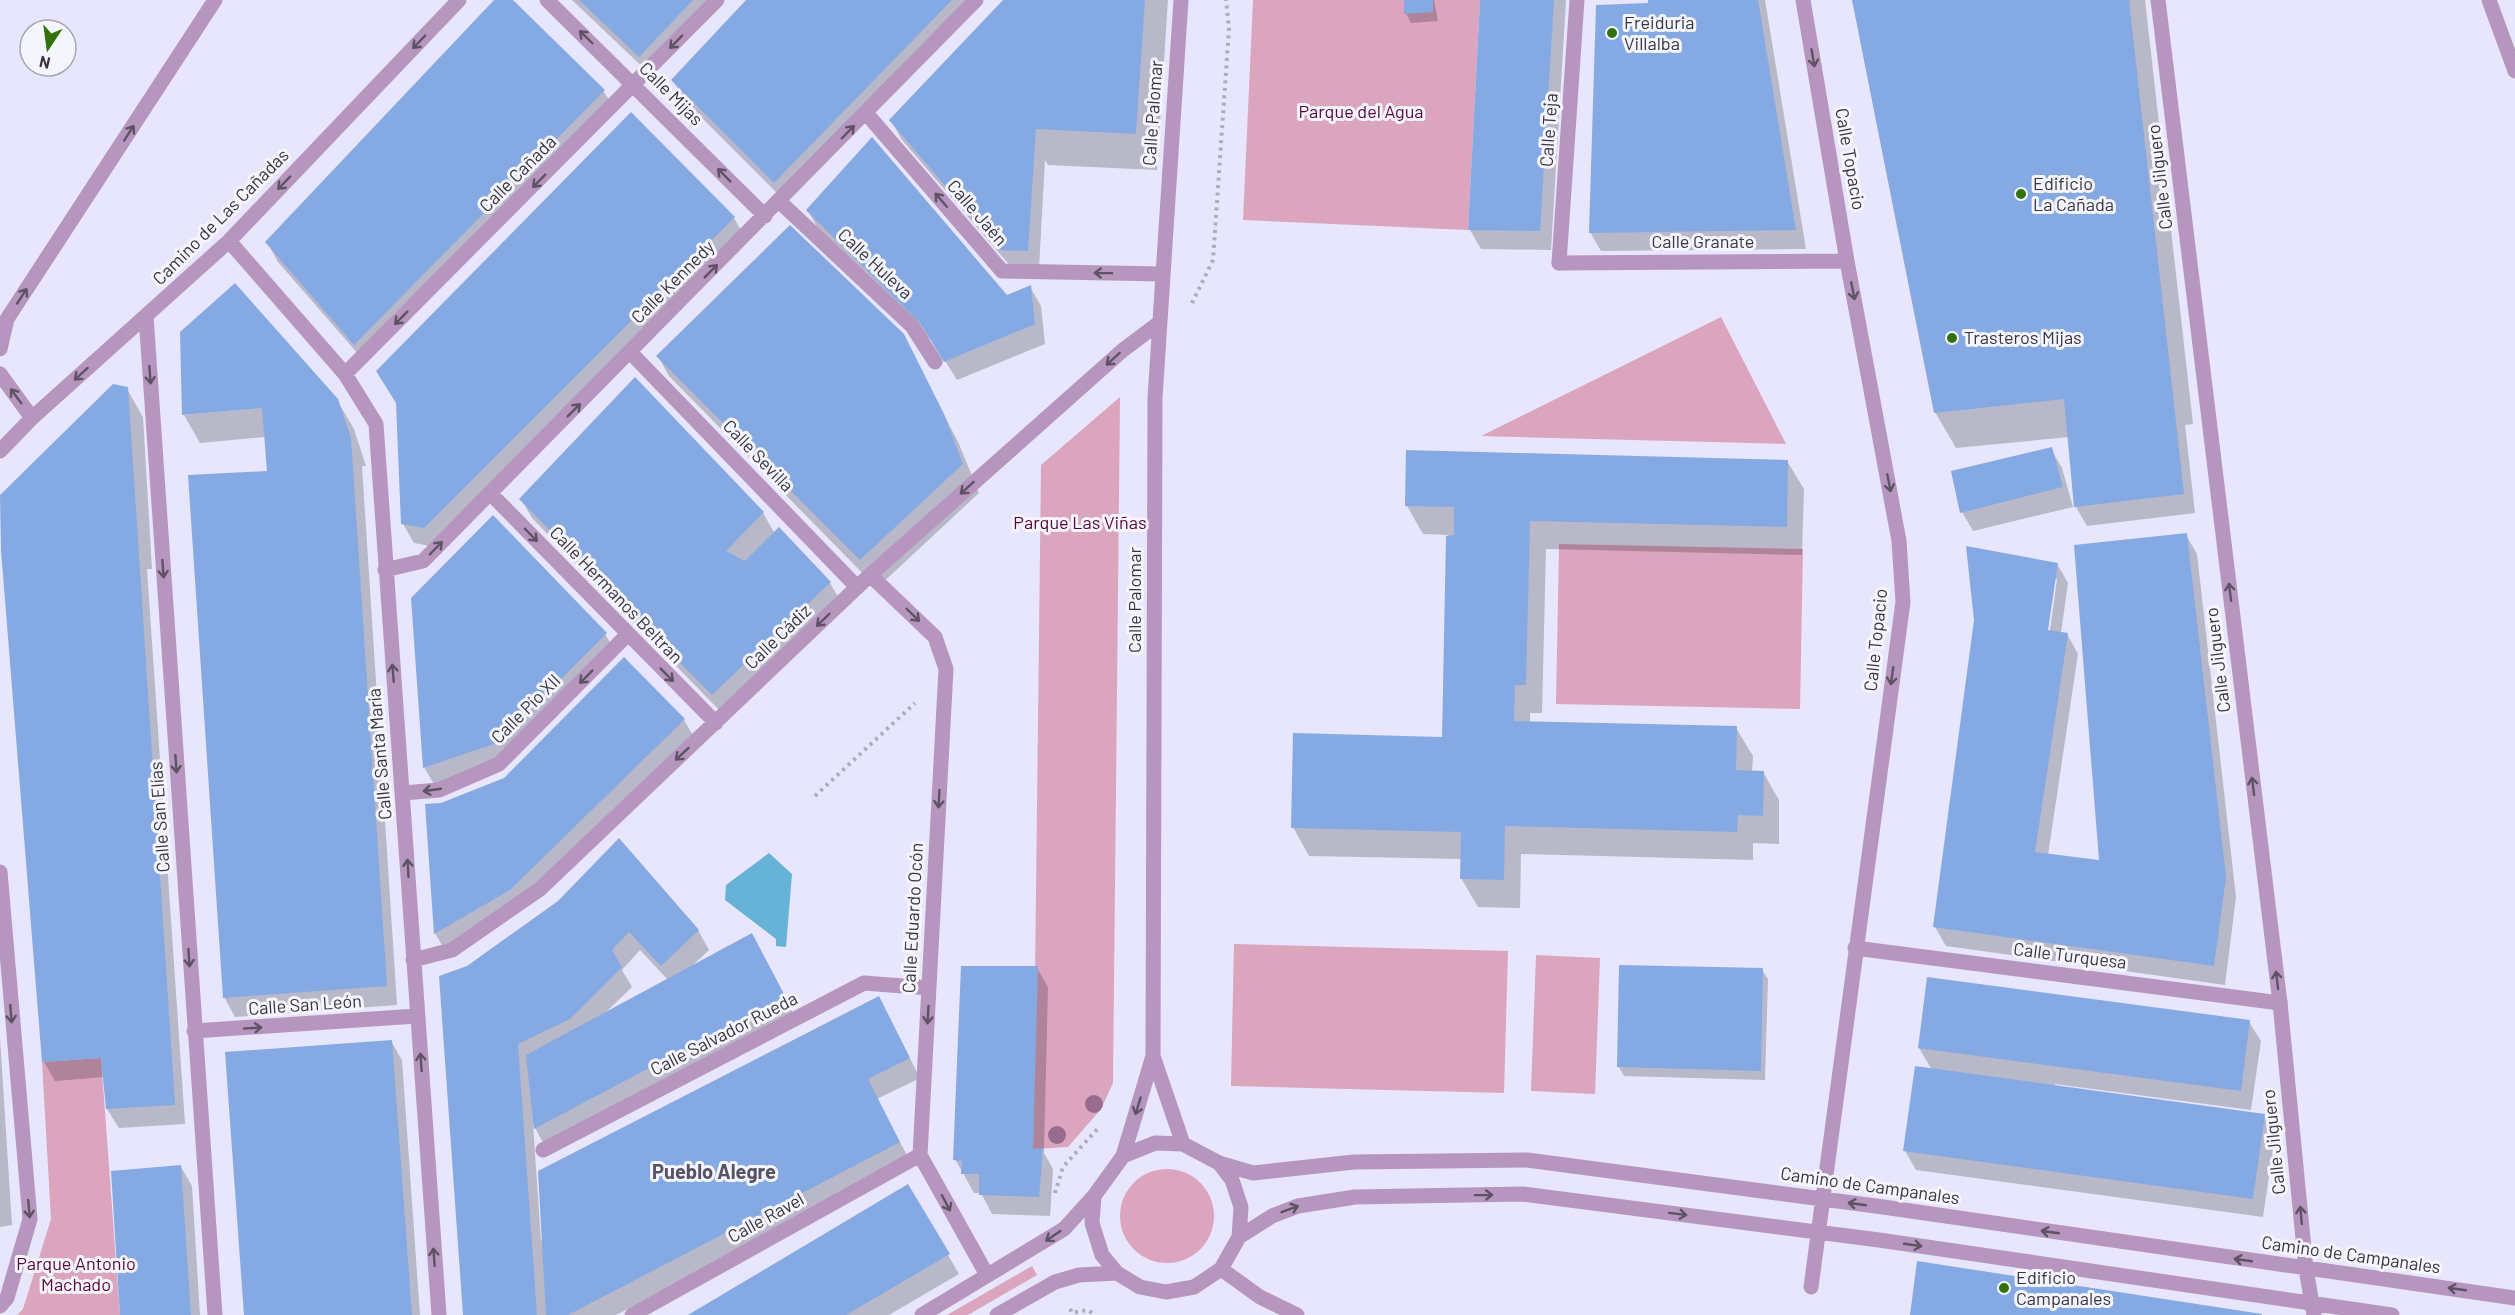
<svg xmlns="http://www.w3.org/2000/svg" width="2515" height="1315" viewBox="0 0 2515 1315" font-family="Barlow,sans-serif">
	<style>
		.green { fill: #dba5be }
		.water { fill: #65b4d7 }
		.shadow { fill: #0003; fill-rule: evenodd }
		.building { fill: #85aae3 }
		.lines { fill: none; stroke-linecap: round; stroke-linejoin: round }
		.path { stroke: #adacbe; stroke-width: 4; stroke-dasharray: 3 4.5; stroke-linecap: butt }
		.pedestrian { stroke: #b696be; stroke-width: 15 }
		.minor { stroke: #b696be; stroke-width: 15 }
		.tree { fill: #986b91 }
		.oneway { stroke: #5d5365 }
		.poi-dot { fill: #31720c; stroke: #f5f5fe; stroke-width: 2 }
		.labels { text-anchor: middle; stroke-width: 6; stroke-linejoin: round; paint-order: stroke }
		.poi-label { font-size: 18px; fill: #37363f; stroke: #f5f5fe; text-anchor: start }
		.street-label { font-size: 18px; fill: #37363f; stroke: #f5f5fe }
		.park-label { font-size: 18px; fill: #580639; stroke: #f5f5fe }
		.neighbourhood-label { font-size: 20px; font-weight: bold; fill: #545265; stroke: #f5f5fe }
	</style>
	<rect width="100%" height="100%" fill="#e7e6fc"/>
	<!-- green -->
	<path class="green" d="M1253 0H1480L1468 230 1243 220Z
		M1721 317 1786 444 1481 436Z
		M1120 397 1113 1083 1101 1109 1068 1147 1033 1149 1041 465Z
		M1559 544 1803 549 1800 709 1556 704Z
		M1234 944 1508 951 1504 1093 1231 1086Z
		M1536 955 1600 958 1595 1094 1531 1091Z
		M101 1058 120 1315H17L23 1309 51 1219 42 1062Z
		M1120 1216a47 47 0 1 1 94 0a47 47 0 1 1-94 0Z
		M1032 1266 1037 1275 968 1315H947Z"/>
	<!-- water -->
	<path class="water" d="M769 853 792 874 786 947 776 946V939L725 900 726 885Z"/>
	<!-- shadow -->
	<path class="shadow" d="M496 0H511L603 90 615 110 366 363 278 262 267 242Z
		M572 0H722L651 75Z
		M748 0H982L786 202 684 100 673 80Z
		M1005 0H1168L1157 170 1048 165 1045 160 1039 269 1012 268 902 140 891 120Z
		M1405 0H1434L1438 21 1411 23 1406 13Z
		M1481 0H1566L1551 250 1481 249 1470 230Z
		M1650 0H1765L1806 249 1601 251 1590 232Z
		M1853 0H2145L2193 424 2185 425 2195 513 2087 526 2076 507 2069 437 1956 448 1935 412Z
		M808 211 1006 297 1030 287 1041 306 1045 344 957 380 934 343 819 230Z
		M734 218 745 237 435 547 414 543 403 524Z
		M903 335 959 444 979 493 877 588 669 376 658 356Z
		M635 379 763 513 775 534 830 583 841 602 723 714 532 518 521 499Z
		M127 389 143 417 152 569H147L185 1124 119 1128 107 1109 105 1077 55 1081 44 1062Z
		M337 400 354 429 366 466H362L397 1005 235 1017 224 997 269 473 265 437 200 443 184 415Z
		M2051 449 2062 468 2073 507 1973 531 1962 512Z
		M1787 461 1804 489 1802 555 1546 549 1542 713H1530V723L1736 728 1753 756 1752 772H1763L1779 800V844L1753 843V860L1521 854 1520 908 1478 907 1461 878 1462 859 1309 856 1293 827 1443 738 1448 535 1423 534 1407 506Z
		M2186 535 2197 554 2236 897 2225 985 1946 946 1935 927 2057 564 2068 583 2061 633 2067 634 2078 654 2048 855 2101 862ZM2054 579H2057L2049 638 2046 637Z
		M605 634 616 653 508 762 435 786 424 767Z
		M684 720 695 739 521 909 446 952 435 933 441 804 505 779Z
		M559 902 698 930 709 950 692 966 762 954 794 1015 546 1148 533 1124 541 1241 889 1017 920 1078 877 1099 910 1161 616 1315H464L468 967ZM640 950 668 980 606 1012 632 987 622 970Z
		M1037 968 1048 987 1044 1153 1053 1169 1050 1216 992 1214 981 1193H974L955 1159Z
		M1762 970 1768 979 1765 1080 1624 1076 1619 1067Z
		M2249 1022 2261 1041 2251 1110 2055 1084V1087L2264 1116 2275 1135 2263 1217 1916 1170 1905 1151 1932 1070 1919 1048Z
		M0 1038 12 1225 0 1227Z
		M391 1041 402 1060 420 1315H246Z
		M181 1167 192 1186 200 1315H122Z
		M908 1186 959 1274 889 1315H690Z"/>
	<!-- building -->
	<path class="building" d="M494 0H513L605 90 354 345 265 242Z
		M579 0H693L639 57Z
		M746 0H952L774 183 671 80Z
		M1003 0H1145L1136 134 1036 129 1028 251 1000 250 889 120Z
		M1404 0H1433V12L1404 14Z
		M1480 0H1554L1540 231 1468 230Z
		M1648 0H1758L1796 230 1589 233 1596 5 1648 3Z
		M1852 0H2129L2184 494 2074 507 2064 399 1934 413Z
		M631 112 735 217 424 528 401 524 396 403 376 371Z
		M872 137 1007 295 1031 285 1035 324 944 362 921 324 806 210Z
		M790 225 904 334 944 414 963 464 860 560 656 356Z
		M235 283 338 399 351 438 387 986 223 998 188 475 267 471 262 408 182 415 180 332Z
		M635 377 764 512 726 551 745 561 779 527 831 582 712 695 519 499Z
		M113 384 128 387 175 1105 106 1109 101 1058 42 1062 1 550 0 495Z
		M2052 447 2063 487 1960 513 1951 471Z
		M1406 450 1788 460 1787 527 1530 521 1526 685H1515L1514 721 1737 726 1736 770 1764 771 1763 816 1738 815 1737 832 1505 826 1504 880 1460 879 1461 832 1291 828 1293 733 1442 737 1446 536 1454 535V507L1405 506Z
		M493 515 607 633 497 743 423 768 411 598Z
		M2187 533 2226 877 2214 966 1933 927 1974 620 1966 546 2058 563 2048 630 2068 633 2035 852 2099 860 2074 545Z
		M624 657 685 719 510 890 434 934 425 804 441 803 504 778Z
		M619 838 699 930 661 966 629 932 612 950 622 967 570 1019 518 1044 537 1315H463L439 976 467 966 558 901Z
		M752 933 785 996 534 1129 526 1055Z
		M1619 965 1763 968 1761 1071 1617 1067Z
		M961 966H1038L1033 1149 1043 1148 1039 1197 979 1195V1174H961L962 1161 953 1160Z
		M1927 977 2250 1020 2241 1091 1918 1048Z
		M879 996 910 1058 868 1079 900 1142 568 1315H546L538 1171Z
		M392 1040 412 1315H244L225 1052Z
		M1915 1066 2265 1114 2253 1199 1903 1151Z
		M181 1165 191 1315H120L111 1171Z
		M908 1184 950 1254 846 1315H688Z
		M1917 1261 2262 1314V1315H1910Z"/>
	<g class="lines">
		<!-- path -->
		<path class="path" d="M1192 303 1213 260 1229 28 1226 0
			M815 796 915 703
			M1055 1193 1063 1167 1100 1126
			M1070 1309 1072 1313 1087 1310 1096 1315"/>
		<!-- pedestrian -->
		<path class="pedestrian" d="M780 202 912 326 935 362
			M1559 263 1577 0
			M631 353 857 587
			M1855 948 2280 1003"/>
		<!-- minor -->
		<path class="minor" d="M547 0 765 216
			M1803 0 1847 261 1899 541 1903 602 1811 1287
			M2158 0 2280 1003 2306 1269 2314 1315
			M2489 0 2515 71
			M866 113 1002 271 1162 274
			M229 241 345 374 376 424 439 1315
			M1559 263 1847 261
			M146 316 215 1315
			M0 349 7 319 215 0
			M0 374 32 418
			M345 374 717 0
			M0 451 32 418 229 241 459 0
			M490 493 716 723
			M385 570 423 561 976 0
			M870 575 935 637 946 669 920 1155 987 1275
			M403 793 439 790 499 764 627 635
			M0 872 30 1219 7 1298 0 1306
			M413 960 452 950 540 889 870 575 1123 350 1159 323
			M194 1031 417 1016
			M1153 1056 1183 1144
			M543 1150 864 983 929 988
			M1123 1156 1153 1056 1155 398 1181 0
			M1219 1163 1253 1173 1354 1162 1527 1160 1883 1207 2515 1298
			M1239 1237 1272 1216 1298 1206 1355 1197 1523 1194 1879 1240 2392 1315
			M1221 1269 1260 1297 1297 1315
			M632 1315 920 1155
			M922 1315 1064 1229 1094 1196 1123 1156 1155 1143 1183 1144 1219 1163 1232 1180 1241 1207 1239 1237 1221 1269 1194 1287 1166 1292 1140 1287 1117 1273 1102 1255 1092 1223 1094 1196
			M997 1315 1055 1282 1079 1275 1117 1273"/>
	</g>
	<!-- trees -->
	<g class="tree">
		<circle cx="1094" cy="1104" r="9"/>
		<circle cx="1057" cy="1135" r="9"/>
	</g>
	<!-- one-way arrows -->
	<defs><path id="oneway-shaft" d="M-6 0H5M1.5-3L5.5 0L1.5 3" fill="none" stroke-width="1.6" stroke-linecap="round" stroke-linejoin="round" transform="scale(1.5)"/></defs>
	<g class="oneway">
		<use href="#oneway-shaft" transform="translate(586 37) rotate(-136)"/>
		<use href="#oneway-shaft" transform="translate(419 42) rotate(134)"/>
		<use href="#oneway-shaft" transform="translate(676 42) rotate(134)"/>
		<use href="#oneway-shaft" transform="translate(1813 58) rotate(80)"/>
		<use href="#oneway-shaft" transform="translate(848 132) rotate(-46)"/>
		<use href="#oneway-shaft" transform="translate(129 133) rotate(-57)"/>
		<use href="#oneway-shaft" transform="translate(724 175) rotate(-135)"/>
		<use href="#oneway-shaft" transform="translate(539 181) rotate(135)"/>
		<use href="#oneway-shaft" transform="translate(284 183) rotate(134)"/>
		<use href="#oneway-shaft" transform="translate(941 200) rotate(-131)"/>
		<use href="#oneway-shaft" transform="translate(711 271) rotate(-45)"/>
		<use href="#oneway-shaft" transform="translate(1103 273) rotate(-179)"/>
		<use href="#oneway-shaft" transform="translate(1853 291) rotate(79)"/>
		<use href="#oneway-shaft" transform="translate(22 296) rotate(-57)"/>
		<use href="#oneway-shaft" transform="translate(401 318) rotate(135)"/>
		<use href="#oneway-shaft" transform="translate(1113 359) rotate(138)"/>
		<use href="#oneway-shaft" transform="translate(81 374) rotate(138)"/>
		<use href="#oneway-shaft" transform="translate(150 375) rotate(86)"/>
		<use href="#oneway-shaft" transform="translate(16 396) rotate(-126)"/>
		<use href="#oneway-shaft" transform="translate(574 410) rotate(-45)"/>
		<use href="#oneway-shaft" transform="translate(1889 483) rotate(79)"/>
		<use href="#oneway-shaft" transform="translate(967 488) rotate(138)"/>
		<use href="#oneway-shaft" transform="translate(531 535) rotate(46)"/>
		<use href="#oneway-shaft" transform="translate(436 548) rotate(-46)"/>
		<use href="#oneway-shaft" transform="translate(163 569) rotate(86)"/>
		<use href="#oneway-shaft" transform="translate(2230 592) rotate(-97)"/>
		<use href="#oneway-shaft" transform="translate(913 615) rotate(44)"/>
		<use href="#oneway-shaft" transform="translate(823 620) rotate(136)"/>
		<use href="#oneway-shaft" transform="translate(393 673) rotate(-95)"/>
		<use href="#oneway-shaft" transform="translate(667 675) rotate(45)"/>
		<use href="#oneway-shaft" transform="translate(1892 676) rotate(98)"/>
		<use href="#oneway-shaft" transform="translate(586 677) rotate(135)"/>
		<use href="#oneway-shaft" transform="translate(682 754) rotate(137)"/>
		<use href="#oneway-shaft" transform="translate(176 764) rotate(86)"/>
		<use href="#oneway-shaft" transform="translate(2253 786) rotate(-97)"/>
		<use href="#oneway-shaft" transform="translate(432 790) rotate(172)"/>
		<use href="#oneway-shaft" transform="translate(939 799) rotate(93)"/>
		<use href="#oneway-shaft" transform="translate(408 868) rotate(-93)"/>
		<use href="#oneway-shaft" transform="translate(189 958) rotate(86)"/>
		<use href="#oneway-shaft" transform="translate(2277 980) rotate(-97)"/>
		<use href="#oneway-shaft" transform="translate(11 1014) rotate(85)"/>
		<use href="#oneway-shaft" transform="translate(928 1015) rotate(93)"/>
		<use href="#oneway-shaft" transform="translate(253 1028) rotate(-4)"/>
		<use href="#oneway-shaft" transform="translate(421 1062) rotate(-94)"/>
		<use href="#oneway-shaft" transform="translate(1138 1106) rotate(107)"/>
		<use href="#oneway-shaft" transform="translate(1484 1195) rotate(-1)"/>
		<use href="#oneway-shaft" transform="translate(946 1203) rotate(62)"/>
		<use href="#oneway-shaft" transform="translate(1857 1204) rotate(-172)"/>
		<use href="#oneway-shaft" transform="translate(29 1209) rotate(85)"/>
		<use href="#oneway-shaft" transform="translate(1290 1209) rotate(-20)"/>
		<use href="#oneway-shaft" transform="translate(1678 1214) rotate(7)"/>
		<use href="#oneway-shaft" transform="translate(2301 1215) rotate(-95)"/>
		<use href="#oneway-shaft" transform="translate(2050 1232) rotate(-172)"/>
		<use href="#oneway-shaft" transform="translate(1053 1236) rotate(146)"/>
		<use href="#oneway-shaft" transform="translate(1913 1245) rotate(8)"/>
		<use href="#oneway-shaft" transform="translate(434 1257) rotate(-94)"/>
		<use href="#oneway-shaft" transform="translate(2243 1260) rotate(-172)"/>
		<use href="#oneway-shaft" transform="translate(2457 1289) rotate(-172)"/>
	</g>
	<!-- markers -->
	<g class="poi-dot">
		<circle cx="1612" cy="33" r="6"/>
		<circle cx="2021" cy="194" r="6"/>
		<circle cx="1952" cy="338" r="6"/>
		<circle cx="2004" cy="1288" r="6"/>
	</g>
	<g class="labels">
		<!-- poi labels -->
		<g class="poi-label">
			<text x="1624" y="29">Freiduria<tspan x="1624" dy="21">Villalba</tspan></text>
			<text x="2033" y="190">Edificio<tspan x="2033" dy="21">La Cañada</tspan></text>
			<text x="1964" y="344">Trasteros Mijas</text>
			<text x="2016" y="1284">Edificio<tspan x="2016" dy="21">Campanales</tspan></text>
		</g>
		<!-- street labels -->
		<g class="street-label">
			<text transform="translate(671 94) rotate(45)" y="6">Calle Mijas</text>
			<text transform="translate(1153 113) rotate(-86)" y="6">Calle Palomar</text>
			<text transform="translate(1549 130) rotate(-86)" y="6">Calle Teja</text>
			<text transform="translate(1850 159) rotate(80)" y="6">Calle Topacio</text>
			<text transform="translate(518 174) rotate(-45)" y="6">Calle Cañada</text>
			<text transform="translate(2160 177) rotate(-97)" y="6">Calle Jilguero</text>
			<text transform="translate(977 213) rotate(49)" y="6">Calle Jaén</text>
			<text transform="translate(221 217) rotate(-45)" y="6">Camino de Las Cañadas</text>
			<text x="1703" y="248">Calle Granate</text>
			<text transform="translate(875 264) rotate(43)" y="6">Calle Huleva</text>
			<text transform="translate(673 282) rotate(-45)" y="6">Calle Kennedy</text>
			<text transform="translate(758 456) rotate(46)" y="6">Calle Sevilla</text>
			<text transform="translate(616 595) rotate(46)" y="6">Calle Hermanos Beltran</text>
			<text transform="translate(1135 600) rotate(-90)" y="6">Calle Palomar</text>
			<text transform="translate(778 637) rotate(-44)" y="6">Calle Cádiz</text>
			<text transform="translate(1876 640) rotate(-84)" y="6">Calle Topacio</text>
			<text transform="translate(2218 660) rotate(-97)" y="6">Calle Jilguero</text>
			<text transform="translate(526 709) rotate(-45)" y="6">Calle Pío XII</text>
			<text transform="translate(380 754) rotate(-95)" y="6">Calle Santa María</text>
			<text transform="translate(160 817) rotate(-94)" y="6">Calle San Elías</text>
			<text transform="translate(913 918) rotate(-87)" y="6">Calle Eduardo Ocón</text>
			<text transform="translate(2070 956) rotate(7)" y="6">Calle Turquesa</text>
			<text transform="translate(305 1005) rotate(-4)" y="6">Calle San León</text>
			<text transform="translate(724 1034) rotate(-27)" y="6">Calle Salvador Rueda</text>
			<text transform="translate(2274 1142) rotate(-96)" y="6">Calle Jilguero</text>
			<text transform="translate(1870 1186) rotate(8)" y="6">Camino de Campanales</text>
			<text transform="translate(766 1218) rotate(-29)" y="6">Calle Ravel</text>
			<text transform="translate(2351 1255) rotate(8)" y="6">Camino de Campanales</text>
		</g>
		<!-- park labels -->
		<g class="park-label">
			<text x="1361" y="118">Parque del Agua</text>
			<text x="1080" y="529">Parque Las Viñas</text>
			<text x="76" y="1270">Parque Antonio<tspan x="76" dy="21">Machado</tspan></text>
		</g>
		<!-- neighbourhood labels -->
		<g class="neighbourhood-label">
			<text x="714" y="1179">Pueblo Alegre</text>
		</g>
	</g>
	<!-- north arrow -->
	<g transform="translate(48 48) rotate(193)"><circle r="28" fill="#f5f5fe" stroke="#a9a9b2" stroke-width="1.5"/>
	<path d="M0-4.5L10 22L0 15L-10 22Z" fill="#31720c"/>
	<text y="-9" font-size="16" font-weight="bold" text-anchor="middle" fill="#37363f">N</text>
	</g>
</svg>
